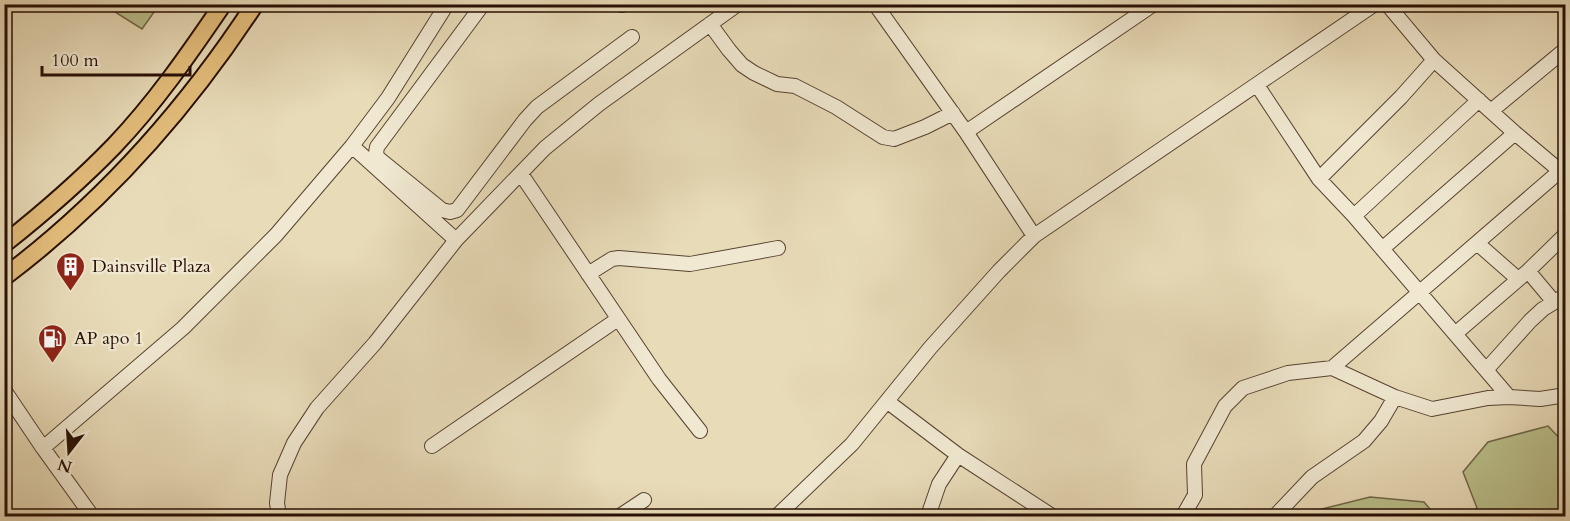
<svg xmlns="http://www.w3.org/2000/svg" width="1570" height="521" viewBox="0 0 1570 521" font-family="Cardo,serif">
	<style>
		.green { fill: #babf8b; stroke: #706748; stroke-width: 1.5 }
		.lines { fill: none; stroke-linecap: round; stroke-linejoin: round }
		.minor-casing { stroke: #574231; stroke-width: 16 }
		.major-casing { stroke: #270f04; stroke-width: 20 }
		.minor { stroke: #f0e8d1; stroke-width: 14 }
		.major { stroke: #e4be7c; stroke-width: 16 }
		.labels { text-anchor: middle; stroke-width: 4.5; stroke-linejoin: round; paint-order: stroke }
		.poi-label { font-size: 18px; fill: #270f04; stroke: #f0e8d1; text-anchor: start }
	</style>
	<rect width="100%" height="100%" fill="#e8dbb8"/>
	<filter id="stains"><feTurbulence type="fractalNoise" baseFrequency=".00333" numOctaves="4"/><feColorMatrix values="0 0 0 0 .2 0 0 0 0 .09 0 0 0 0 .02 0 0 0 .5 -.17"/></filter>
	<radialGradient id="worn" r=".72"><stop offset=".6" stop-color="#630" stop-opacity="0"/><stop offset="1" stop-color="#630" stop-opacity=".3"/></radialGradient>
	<!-- green -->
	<path class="green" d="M104 5H159L142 29Z
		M1548 426 1565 444V516H1467L1477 508 1463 472 1488 442Z
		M1370 497 1424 502 1436 516H1304L1306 513Z"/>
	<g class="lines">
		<defs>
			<path id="minor" d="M483 4 377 147 376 153 378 158 442 210 450 212 457 210 525 120 537 107 632 37
				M875 4 966 132 1034 236
				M1387 4 1434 60 1515 133 1565 175
				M622 5 623 4
				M710 24 729 50 742 65 754 73 777 84 795 86 836 107 883 137 894 139 925 127 953 113
				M1257 85 1319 179 1354 216 1509 397
				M1491 111 1566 49
				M966 132 1154 4
				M352 146 456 240
				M521 174 659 379 700 431
				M1319 179 1401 97 1434 60
				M1354 216 1479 100
				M1477 243 1518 279
				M1382 249 1515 133
				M1528 271 1554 302
				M588 274 612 259 619 258 690 264 778 248
				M1455 334 1528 271 1566 234
				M1332 368 1560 171
				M1486 370 1530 321 1543 309 1566 295
				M4 390 43 448 92 516
				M888 402 958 455 1052 516
				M432 446 618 319
				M43 448 183 328 276 235 352 146 388 98 447 4
				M279 516 277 503 280 475 294 443 317 408 375 343 456 240 545 148 599 104 738 4
				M620 516 644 500
				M777 516 852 444 930 348 999 271 1034 236 1375 4
				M928 516 939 484 958 455
				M1183 516 1195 495 1194 464 1225 406 1243 388 1288 373 1332 368 1395 397 1432 409 1488 398 1509 397 1540 399 1566 395
				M1275 516 1312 477 1364 441 1381 421 1395 397"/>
			<path id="major" d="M4 244C42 214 80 181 114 146 155 103 189 54 223 4
				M4 277C104 202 187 108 255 4"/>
		</defs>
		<!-- minor casing -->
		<use href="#minor" class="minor-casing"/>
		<!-- major casing -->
		<use href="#major" class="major-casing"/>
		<!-- minor -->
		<use href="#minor" class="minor"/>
		<!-- major -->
		<use href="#major" class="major"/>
	</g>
	<!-- icons -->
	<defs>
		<symbol id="building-pin" viewBox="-11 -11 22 30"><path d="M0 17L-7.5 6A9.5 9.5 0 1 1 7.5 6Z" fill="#8f2418" stroke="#f0e8d1"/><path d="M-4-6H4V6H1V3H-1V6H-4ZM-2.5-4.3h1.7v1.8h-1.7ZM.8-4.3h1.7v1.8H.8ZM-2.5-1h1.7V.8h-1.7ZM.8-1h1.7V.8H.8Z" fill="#fff"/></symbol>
		<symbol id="fuel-pin" viewBox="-11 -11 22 30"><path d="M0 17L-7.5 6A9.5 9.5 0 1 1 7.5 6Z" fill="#8f2418" stroke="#f0e8d1"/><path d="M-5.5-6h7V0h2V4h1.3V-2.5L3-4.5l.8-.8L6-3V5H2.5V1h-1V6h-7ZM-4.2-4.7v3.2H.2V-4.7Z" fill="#fff"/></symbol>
	</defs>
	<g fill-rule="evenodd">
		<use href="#building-pin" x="54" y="250" width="33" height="45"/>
		<use href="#fuel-pin" x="36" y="322" width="33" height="45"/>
	</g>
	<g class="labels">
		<!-- poi labels -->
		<g class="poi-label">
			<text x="92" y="272">Dainsville Plaza</text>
			<text x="74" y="344">AP apo 1</text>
		</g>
	</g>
	<!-- margin -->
	<rect width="1570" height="521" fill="none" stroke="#e8dbb8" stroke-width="24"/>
	<rect x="6" y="6" width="1558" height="509" fill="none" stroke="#270f04" stroke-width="3"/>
	<rect x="12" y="12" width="1546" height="497" fill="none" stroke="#270f04" stroke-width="1.5"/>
	<!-- north arrow -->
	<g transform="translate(69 452) rotate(197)" stroke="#f0e8d1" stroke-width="4.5" paint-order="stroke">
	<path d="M0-4.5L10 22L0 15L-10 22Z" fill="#270f04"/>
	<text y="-9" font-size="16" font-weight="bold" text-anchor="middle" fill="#270f04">N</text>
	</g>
	<!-- scale -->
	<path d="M42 66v9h148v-9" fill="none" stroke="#270f04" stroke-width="3"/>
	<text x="51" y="66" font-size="18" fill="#270f04" stroke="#f0e8d1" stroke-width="4.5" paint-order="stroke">100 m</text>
	<rect width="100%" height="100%" filter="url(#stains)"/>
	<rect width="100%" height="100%" fill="url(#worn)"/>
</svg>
